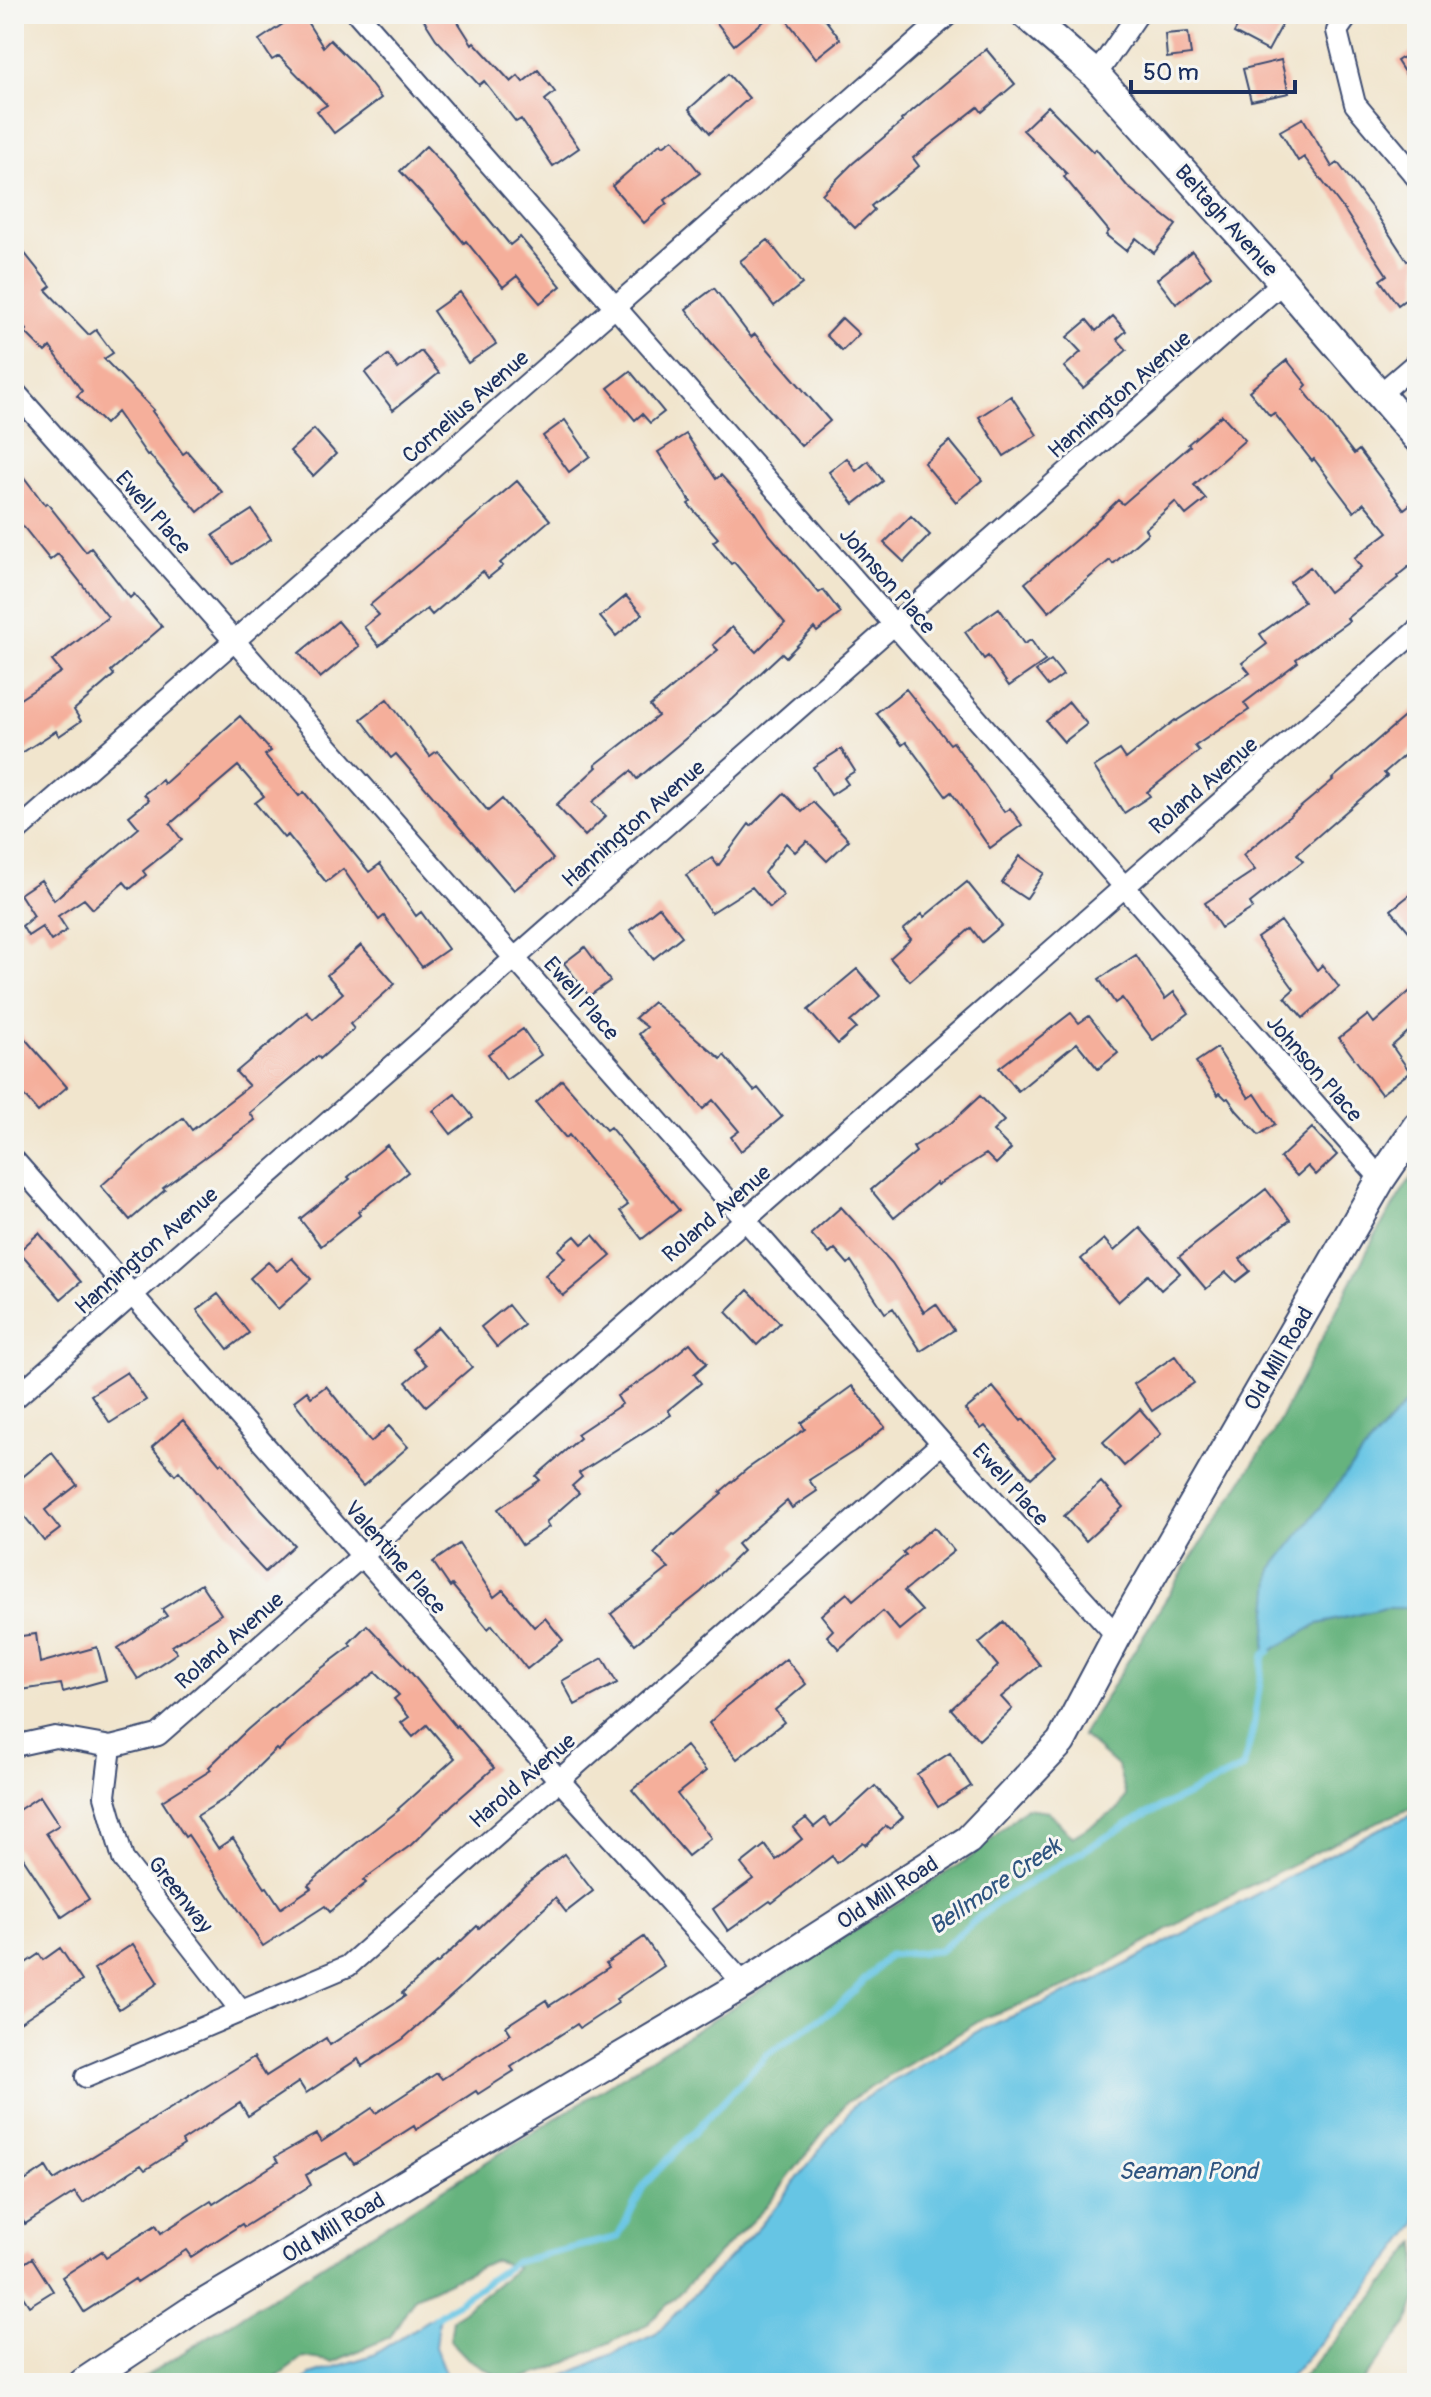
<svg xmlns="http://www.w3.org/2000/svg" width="1431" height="2397" viewBox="0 0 1431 2397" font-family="Pangolin,sans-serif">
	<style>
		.forest { fill: #66b37e; stroke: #40716e; stroke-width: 2 }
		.water { fill: #66c5e4; stroke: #407aa1; stroke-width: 2 }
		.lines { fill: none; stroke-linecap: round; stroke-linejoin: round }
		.stream { stroke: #66c5e4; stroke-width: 7 }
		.building { fill: #f5af9b; fill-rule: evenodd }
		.street-casing { stroke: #3b4a6f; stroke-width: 24 }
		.secondary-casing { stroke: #3b4a6f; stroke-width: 32 }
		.street { stroke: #fff; stroke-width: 20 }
		.secondary { stroke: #fff; stroke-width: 28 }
		.labels { text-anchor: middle; stroke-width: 6; stroke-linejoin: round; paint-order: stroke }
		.street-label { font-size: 22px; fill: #1b2f5e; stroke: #f6f6f2 }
		.water-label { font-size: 24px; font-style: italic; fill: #2e5480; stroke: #f6f6f2 }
	</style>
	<rect width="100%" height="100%" fill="#f6f6f2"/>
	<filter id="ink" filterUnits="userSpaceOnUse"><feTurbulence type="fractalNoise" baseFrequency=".0125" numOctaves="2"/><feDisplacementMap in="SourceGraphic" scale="16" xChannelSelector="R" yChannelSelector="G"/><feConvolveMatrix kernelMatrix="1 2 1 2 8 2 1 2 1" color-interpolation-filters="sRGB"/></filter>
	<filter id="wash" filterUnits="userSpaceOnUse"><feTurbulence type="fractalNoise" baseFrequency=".006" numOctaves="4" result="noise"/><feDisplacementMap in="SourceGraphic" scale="32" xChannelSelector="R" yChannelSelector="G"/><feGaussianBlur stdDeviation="1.8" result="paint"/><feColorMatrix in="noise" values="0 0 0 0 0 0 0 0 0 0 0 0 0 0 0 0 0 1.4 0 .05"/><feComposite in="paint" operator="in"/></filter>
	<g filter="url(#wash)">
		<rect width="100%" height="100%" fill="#f1e5cd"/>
		<!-- forest -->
		<path class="forest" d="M1417 1168V1390L1356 1461 1264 1654 1318 1624 1385 1608H1417V1806L1372 1824 1202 1910 1077 1983 986 2017 847 2102 763 2210 646 2326 547 2371 515 2380 495 2374 468 2359 450 2340 453 2319 517 2268 494 2260 415 2297 390 2337 333 2362 304 2357 269 2383H135L971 1857 1026 1808 1048 1811 1072 1837 1119 1809 1126 1796 1118 1767 1082 1735 1187 1565 1272 1435 1376 1234Z
			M1417 2242V2299L1407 2325 1361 2383H1297L1373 2298Z"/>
		<!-- water -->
		<path class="water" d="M1417 1390V1608H1385L1318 1624 1264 1655 1272 1569 1356 1461Z
			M1417 1813V2224L1365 2292 1284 2383H549L656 2334 767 2218 855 2104 980 2030 1091 1983 1372 1832Z
			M439 2313 435 2347 449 2383H301L310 2375 373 2355Z"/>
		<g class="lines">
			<!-- stream -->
			<path class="stream" d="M435 2318 515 2262 618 2237 644 2185 767 2055 840 2005 889 1955 939 1951 996 1903 1133 1821 1243 1768 1253 1729 1264 1655 1269 1651"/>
		</g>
		<g id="blocks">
			<!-- building -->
			<path class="building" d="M298 14H302L323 47 330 40 359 69 381 98 334 133 317 111 327 105 279 56 272 60 259 40Z
				M420 14H453L472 44 474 42 511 82 518 76 523 82 538 70 555 92 545 100 579 148 553 166 521 119 516 122 484 81 479 85 436 39Z
				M710 14H773L734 45Z
				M782 14H821L840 39 816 58Z
				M1244 14H1288L1268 51 1234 33Z
				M1188 32 1191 55 1167 58 1165 34Z
				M1417 48V92L1397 61Z
				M986 49 1015 84 982 112 978 107 913 158 919 166 871 206 874 210 855 228 822 194 852 164 902 122 901 120Z
				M1281 60 1289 93 1251 101 1243 69Z
				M728 74 749 98 710 133 689 109Z
				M1048 106 1093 152 1096 149 1128 187 1176 225 1154 253 1136 238 1126 251 1106 235 1109 231 1064 177 1067 174 1023 130Z
				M1303 118 1332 167 1338 163 1375 212 1407 261 1417 254V291L1398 305 1380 280 1387 275 1345 211 1304 157 1298 161 1280 131Z
				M673 139 700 173 665 200 667 203 644 223 612 186 661 143 663 146Z
				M426 146 452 174 510 245 520 237 561 286 540 303 517 276 503 287 466 241 464 243 435 208 400 171Z
				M14 240 51 286 46 290 89 335 96 330 113 353 104 359 154 410 152 411 183 454 187 451 222 492 198 512 149 454 147 455 117 412 105 424 77 396 82 391 50 347 45 352 25 332 27 330 14 313Z
				M768 240 802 284 774 306 740 261Z
				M1192 251 1211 276 1176 304 1157 279Z
				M714 288 751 337 755 334 830 421 801 446 709 340 686 309Z
				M460 292 496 344 468 363 433 311Z
				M1113 316 1126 331 1117 339 1127 350 1083 388 1064 367 1081 352 1067 337 1087 320 1096 331Z
				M842 318 859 334 842 351 826 335Z
				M421 351 439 373 393 410 365 373 388 355 398 369Z
				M1287 360 1307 385 1303 389 1354 454 1359 450 1404 509 1417 499V560L1397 576 1398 578 1347 618 1349 621 1296 659 1298 662 1244 703 1249 710 1195 746 1199 751 1147 792 1150 796 1124 813 1094 767 1120 750 1126 759 1175 720 1176 721 1250 673 1242 663 1267 644 1260 634 1304 602 1290 582 1310 567 1329 592 1361 567 1354 558 1388 532 1364 503 1354 512 1314 459 1312 461 1274 413 1270 416 1249 391Z
				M630 371 664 412 650 423 642 414 635 420 608 388Z
				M1011 396 1037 435 1004 456 979 417Z
				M1222 415 1245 440 1194 485 1206 499 1186 515 1175 502 1145 529 1148 533 1113 564 1110 560 1049 612 1025 583 1085 532 1118 500 1123 504 1190 446 1188 444Z
				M565 420 590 456 569 472 543 436Z
				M314 429 336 454 313 476 290 451Z
				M686 434 716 479 721 475 753 510 769 534 819 593 823 590 841 613 817 632 814 628 786 657 782 653 733 699 637 779 631 771 592 802 606 816 585 836 556 805 597 767 595 765 658 716 650 706 718 650 713 645 732 627 756 652 785 623 734 562 731 564 713 542 718 538 688 504 691 502 658 452Z
				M950 441 982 480 956 502 924 463Z
				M847 458 856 471 868 461 883 481 854 504 829 472Z
				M14 464 45 505 47 503 86 552 91 548 130 598 134 594 162 627 111 671 114 675 74 710 81 721 59 736 56 731 14 758V703L61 672 52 661 108 617 58 554 50 560 14 515Z
				M517 481 550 520 500 563 503 566 488 578 483 571 432 615 427 609 379 646 364 627 379 615 370 605Z
				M252 510 271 539 233 564 213 535Z
				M911 516 930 535 904 562 884 543Z
				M626 596 642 614 616 636 600 617Z
				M999 608 1024 644 1031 640 1045 661 1009 686 988 656 984 659 965 632Z
				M338 621 359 646 320 678 299 653Z
				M1051 660 1063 675 1048 686 1036 671Z
				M906 689 950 744 953 742 1004 812 1010 808 1022 825 990 848 951 792 946 796 906 742 902 745 876 713Z
				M387 699 430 756 437 751 488 811 502 799 553 859 514 890 396 754 391 758 361 719Z
				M1069 702 1087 724 1064 742 1046 721Z
				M1417 706V744L1384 773 1387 776 1297 854 1303 861 1250 903 1253 908 1221 928 1205 903 1255 870 1243 855 1333 780 1332 779Z
				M240 716 271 751 265 755 299 796 304 792 369 872 380 864 416 916 421 912 448 949 422 967 384 916 379 920 343 869 326 882 288 835 284 838 255 803 264 796 238 766 170 824 182 840 143 871 146 875 130 889 124 882 93 909 84 899 58 916 67 930 51 941 42 927 28 936 22 926 34 916 20 894 41 880 54 900 139 828 129 816 149 800 144 794 162 780 164 784Z
				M841 749 855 771 844 778 848 784 831 795 813 767Z
				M784 793 802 812 813 802 849 840 827 861 807 841 795 852 786 843 764 873 784 896 770 908 752 887 711 913 686 875 712 858 718 866 749 824 751 826Z
				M1020 856 1044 873 1026 899 1002 883Z
				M967 882 1002 925 982 942 971 928 910 981 890 958 911 939 903 930 922 914 924 917Z
				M1417 889V941L1391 910Z
				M659 907 682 936 653 959 630 930Z
				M1281 921 1317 970 1322 965 1339 987 1303 1018 1285 997 1294 989 1257 938Z
				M361 945 395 984 350 1024 354 1029 320 1059 318 1056 250 1113 255 1120 163 1188 165 1190 130 1220 101 1186 147 1145 183 1118 192 1130 249 1086 236 1072 307 1012 313 1019 343 993 327 975Z
				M585 947 610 981 589 996 564 963Z
				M1136 955 1165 999 1174 992 1189 1013 1153 1040 1122 998 1115 1003 1099 979Z
				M857 969 880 996 850 1022 856 1028 838 1044 808 1010Z
				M1417 985V1024L1392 1046 1410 1072 1381 1094 1339 1038 1368 1015 1374 1023Z
				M653 1002 721 1059 724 1055 754 1091 758 1088 782 1117 741 1151 731 1137 739 1131 713 1100 703 1109 639 1034 647 1027 635 1018Z
				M1071 1013 1079 1023 1089 1016 1118 1053 1098 1069 1077 1043 1018 1091 999 1068Z
				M14 1026 67 1087 38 1112 14 1084Z
				M523 1029 541 1055 506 1080 488 1054Z
				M1217 1048 1249 1098 1255 1094 1275 1124 1259 1135 1237 1111 1228 1098 1226 1099 1220 1093 1218 1095 1196 1062Z
				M562 1080 606 1130 610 1127 679 1210 642 1239 620 1211 628 1205 569 1135 566 1138 536 1103Z
				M455 1094 473 1117 451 1134 433 1111Z
				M980 1096 1004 1121 993 1131 1011 1149 996 1164 986 1154 937 1185 936 1183 894 1218 871 1190 916 1152 913 1147 951 1123Z
				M1312 1128 1337 1155 1316 1175 1308 1166 1297 1176 1280 1158Z
				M387 1145 408 1172 358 1212 360 1215 321 1246 300 1219 350 1179 348 1177Z
				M1266 1189 1290 1220 1240 1259 1250 1271 1236 1282 1226 1272 1206 1289 1179 1257Z
				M841 1207 892 1263 924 1312 936 1304 954 1330 921 1351 893 1308 885 1313 851 1261 848 1264 835 1249 829 1254 811 1234Z
				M1140 1228 1180 1273 1161 1290 1148 1275 1118 1302 1081 1259 1104 1239 1114 1251Z
				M39 1233 81 1282 61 1299 19 1251Z
				M593 1235 611 1256 563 1296 545 1275 565 1258 558 1250 575 1236 582 1244Z
				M292 1258 311 1279 278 1309 250 1278 268 1262 277 1271Z
				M748 1290 780 1323 757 1345 726 1312Z
				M218 1294 249 1333 228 1349 197 1310Z
				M508 1305 524 1325 497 1347 481 1327Z
				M438 1327 472 1367 426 1406 406 1382 426 1365 412 1349Z
				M690 1343 707 1363 694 1374 701 1383 668 1410 671 1415 579 1473 582 1477 572 1486 579 1493 546 1522 549 1527 522 1545 498 1509 540 1480 536 1476 580 1438 577 1434 622 1404 617 1396 656 1371Z
				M1175 1356 1194 1383 1152 1411 1134 1384Z
				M127 1372 146 1400 110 1423 91 1395Z
				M326 1386 371 1442 389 1426 408 1447 363 1486 334 1454 294 1401 307 1391 311 1397Z
				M852 1386 885 1427 859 1448 809 1480 817 1491 792 1508 787 1501 737 1544 743 1551 701 1592 635 1644 611 1614 669 1568 654 1554 673 1534 675 1535 722 1494 720 1492 747 1469 805 1429 801 1423Z
				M993 1387 1021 1421 1023 1419 1055 1456 1031 1478 985 1426 981 1429 965 1410Z
				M1140 1409 1161 1434 1124 1466 1103 1442Z
				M183 1420 220 1464 222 1462 253 1501 294 1545 265 1572 234 1539 179 1471 175 1475 152 1447Z
				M52 1453 77 1485 45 1510 60 1529 44 1541 14 1503V1484Z
				M1101 1482 1123 1507 1086 1541 1064 1516Z
				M934 1527 954 1551 904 1591 922 1611 899 1630 883 1611 839 1649 827 1636 833 1630 821 1615 847 1593 853 1600 906 1555 903 1552Z
				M459 1544 494 1597 503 1590 534 1627 545 1618 563 1640 527 1669 492 1625 488 1629 452 1585 450 1587 433 1562Z
				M201 1584 221 1614 172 1646 177 1653 138 1679 118 1648 167 1616 162 1609Z
				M1004 1622 1040 1665 1001 1697 1012 1709 979 1740 951 1709 998 1666 979 1643Z
				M367 1625 404 1664 456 1727 457 1725 494 1768 453 1804 411 1845 363 1880 366 1883 330 1912 325 1906 263 1946 188 1835 185 1837 162 1801 211 1770 209 1767 247 1730 298 1686 351 1646 349 1643ZM376 1672 399 1695 394 1699 409 1717 401 1723 413 1737 427 1725 455 1758 398 1809 399 1810 353 1846 308 1885 311 1888 281 1908 267 1887 265 1888 233 1838 218 1848 197 1816 227 1797 276 1749 278 1751 311 1721Z
				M36 1634 40 1663 97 1647 106 1680 63 1692 61 1684 14 1691V1637Z
				M603 1658 617 1683 575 1705 562 1681Z
				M786 1659 806 1684 775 1710 784 1722 737 1759 709 1723 726 1707Z
				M686 1746 706 1771 677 1794 711 1838 688 1856 632 1790Z
				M950 1753 971 1786 938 1807 917 1774Z
				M875 1786 903 1817 890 1829 886 1826 866 1845 863 1842 837 1863 832 1856 772 1903 770 1901 728 1931 713 1909 753 1879 741 1864 765 1845 776 1860 802 1839 793 1828 806 1818 814 1827 825 1818 831 1826Z
				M40 1796 59 1825 46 1833 89 1899 62 1917 14 1844V1813Z
				M564 1854 593 1891 566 1912 555 1898 459 1989 403 2039 362 2066 358 2059 306 2093 299 2082 248 2116 240 2103 182 2141 184 2145 145 2170 141 2165 83 2203 75 2192 25 2224 14 2207V2188L46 2167 54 2180 254 2057 266 2076 326 2038 330 2045 405 1996 402 1993 436 1963 437 1964 477 1926 479 1928 524 1885Z
				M644 1937 664 1966 616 1999 618 2003 580 2028 577 2024 511 2067 514 2071 478 2094 476 2091 416 2130 414 2126 354 2164 346 2153 306 2175 311 2185 244 2227 242 2224 191 2257 186 2250 137 2282 135 2279 84 2312 62 2277 102 2251 106 2257 156 2225 161 2233 211 2201 213 2204 278 2162 275 2157 316 2134 321 2142 372 2108 376 2113 437 2073 442 2079 511 2034 506 2026 546 2000 549 2006 609 1967 606 1963Z
				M133 1944 158 1983 119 2009 94 1969Z
				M60 1948 82 1981 14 2026V1971L39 1954 43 1960Z
				M32 2258 53 2291 29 2306 14 2283V2270Z"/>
		</g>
	</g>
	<g filter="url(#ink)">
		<use href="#blocks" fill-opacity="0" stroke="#3b4a6f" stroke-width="2"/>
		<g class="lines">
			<defs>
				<path id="street" d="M358 14 1381 1179
					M1349 14 1337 31 1355 104 1417 178
					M1096 75 1138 14
					M14 391 942 1443 1117 1636
					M1381 393 1417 362
					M14 834 949 14
					M14 1160 559 1780 744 1984
					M14 1399 1283 282
					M14 1746 55 1737 111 1747 158 1735 1417 630
					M111 1747 105 1796 123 1859 241 2011
					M86 2077 348 1966 942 1443"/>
				<path id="secondary" d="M1025 14 1096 75 1283 282 1417 438
					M83 2383 191 2311 744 1984 968 1840 1061 1742 1117 1636 1381 1179 1417 1126"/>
			</defs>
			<!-- street casing -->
			<use href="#street" class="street-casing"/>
			<!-- secondary casing -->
			<use href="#secondary" class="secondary-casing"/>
			<!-- street -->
			<use href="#street" class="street"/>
			<!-- secondary -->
			<use href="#secondary" class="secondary"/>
		</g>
	</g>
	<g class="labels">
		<!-- street labels -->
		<g class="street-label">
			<text transform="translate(1227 220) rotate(48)" y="8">Beltagh Avenue</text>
			<text transform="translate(1119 394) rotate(-41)" y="8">Hannington Avenue</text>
			<text transform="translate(465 406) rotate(-41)" y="8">Cornelius Avenue</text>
			<text transform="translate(154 512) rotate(49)" y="8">Ewell Place</text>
			<text transform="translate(888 580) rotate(49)" y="8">Johnson Place</text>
			<text transform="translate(1203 785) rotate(-41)" y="8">Roland Avenue</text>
			<text transform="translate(633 823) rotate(-41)" y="8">Hannington Avenue</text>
			<text transform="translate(582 998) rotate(49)" y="8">Ewell Place</text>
			<text transform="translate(1315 1068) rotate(49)" y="8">Johnson Place</text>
			<text transform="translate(716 1213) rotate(-41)" y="8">Roland Avenue</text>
			<text transform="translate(146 1250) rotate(-41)" y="8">Hannington Avenue</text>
			<text transform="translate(1278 1358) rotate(-60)" y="8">Old Mill Road</text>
			<text transform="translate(1011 1484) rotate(48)" y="8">Ewell Place</text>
			<text transform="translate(396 1557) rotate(49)" y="8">Valentine Place</text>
			<text transform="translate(229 1640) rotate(-41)" y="8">Roland Avenue</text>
			<text transform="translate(522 1780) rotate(-41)" y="8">Harold Avenue</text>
			<text transform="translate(887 1892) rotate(-33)" y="8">Old Mill Road</text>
			<text transform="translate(181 1894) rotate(52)" y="8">Greenway</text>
			<text transform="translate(333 2227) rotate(-31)" y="8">Old Mill Road</text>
		</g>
		<!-- water labels -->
		<g class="water-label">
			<text transform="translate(995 1886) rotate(-34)" y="8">Bellmore Creek</text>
			<text x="1188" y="2179">Seaman Pond</text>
		</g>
	</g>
	<!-- margin -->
	<rect width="1431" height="2397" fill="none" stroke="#f6f6f2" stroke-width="48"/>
	<!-- scale -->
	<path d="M1131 80v12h164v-12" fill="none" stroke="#1b2f5e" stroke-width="4"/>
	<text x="1143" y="80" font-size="24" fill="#1b2f5e" stroke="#f6f6f2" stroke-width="6" paint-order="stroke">50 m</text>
</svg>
